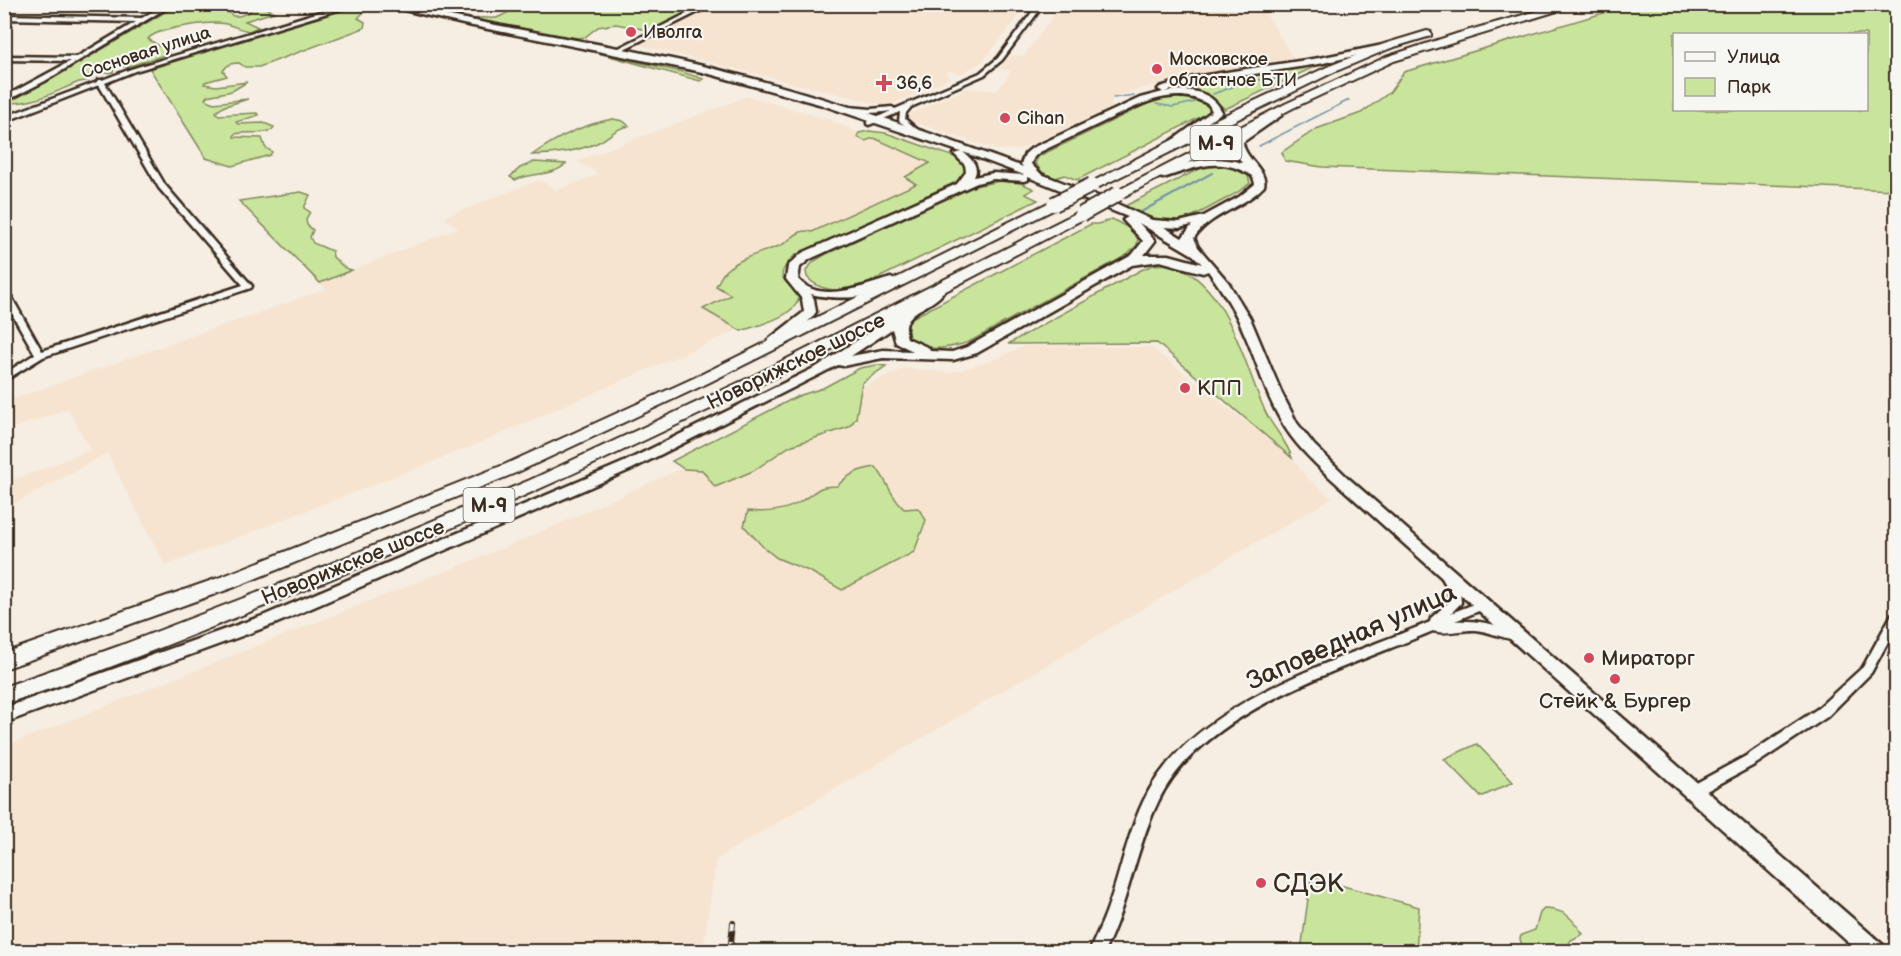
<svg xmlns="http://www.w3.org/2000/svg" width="1901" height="956" viewBox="0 0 1901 956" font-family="'Balsamiq Sans',sans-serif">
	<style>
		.built { fill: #f6e4d0 }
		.green { fill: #c9e59c; stroke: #82885d; stroke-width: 1.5; fill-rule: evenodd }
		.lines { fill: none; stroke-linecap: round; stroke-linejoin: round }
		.stream-far1 { stroke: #7693a4; stroke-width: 1.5 }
		.stream { stroke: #7693a4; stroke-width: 2 }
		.street-casing { stroke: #3b2a1e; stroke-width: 5 }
		.secondary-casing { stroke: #3b2a1e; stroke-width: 5 }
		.highway-casing { stroke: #3b2a1e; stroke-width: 4 }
		.street { fill: #f6f6f2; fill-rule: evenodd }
		.secondary { fill: #f6f6f2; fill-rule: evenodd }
		.highway { fill: #f6f6f2; fill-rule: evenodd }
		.rail-casing { stroke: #3b2a1e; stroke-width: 6 }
		.rail { stroke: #f6f6f2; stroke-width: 4; stroke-dasharray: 11; stroke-linecap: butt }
		.highway-bridge-casing { stroke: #3b2a1e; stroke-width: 18; stroke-linecap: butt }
		.highway-bridge { stroke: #f6f6f2; stroke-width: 14 }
		.poi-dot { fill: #d1495b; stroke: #f6f6f2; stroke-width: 2 }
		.labels { text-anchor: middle; stroke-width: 4.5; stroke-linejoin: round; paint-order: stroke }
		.far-poi-label { font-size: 18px; fill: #3b2a1e; stroke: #f6f6f2; text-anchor: start }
		.far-street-label { font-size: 18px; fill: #3b2a1e; stroke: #f6f6f2 }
		.shield { fill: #f6f6f2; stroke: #73675e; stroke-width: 1.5 }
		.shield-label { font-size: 20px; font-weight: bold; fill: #3b2a1e }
		.street-label { font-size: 21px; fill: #3b2a1e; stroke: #f6f6f2 }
		.poi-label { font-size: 21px; fill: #3b2a1e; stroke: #f6f6f2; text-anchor: start }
		.near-street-label { font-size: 26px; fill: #3b2a1e; stroke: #f6f6f2 }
		.near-poi-label { font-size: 26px; fill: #3b2a1e; stroke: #f6f6f2; text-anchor: start }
	</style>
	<rect width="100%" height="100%" fill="#f6eee3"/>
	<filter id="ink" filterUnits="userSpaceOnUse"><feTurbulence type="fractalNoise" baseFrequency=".0167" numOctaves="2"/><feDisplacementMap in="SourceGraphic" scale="12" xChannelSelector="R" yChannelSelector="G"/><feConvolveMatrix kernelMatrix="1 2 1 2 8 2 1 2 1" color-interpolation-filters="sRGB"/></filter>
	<g filter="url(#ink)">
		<!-- built -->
		<path class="built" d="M716 4H1028V5L982 62 961 74 950 71 945 73 951 78 887 106 634 44Z
			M1061 5H1261L1294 60 1288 63 1234 68 1166 82 1112 97 1111 108 1020 149 997 150 907 120 908 115 967 88 997 91 1011 71 999 69 1012 55 1024 56Z
			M748 96 827 119 931 163 906 177 916 184 812 232 808 230 795 234 779 246 765 250 731 295 704 309 738 330 470 447 165 566 107 453 5 509V483L91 450 68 409 5 431 4 402 326 289 320 283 458 228 444 217 539 180 557 190 599 174 577 161Z
			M1025 346 1151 347 1292 458 1306 477 1332 498 724 854 716 861 703 951 5 952V746L523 540 904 368 950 373 990 361Z"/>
		<!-- green -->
		<path class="green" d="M566 4 708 5 653 31 616 24 598 27 585 37 578 38 480 23 476 19C483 15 492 21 499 17 508 12 528 3 539 5 552 6 551 9 566 4Z
			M1634 4 1896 5V190L1322 167 1285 161 1282 152 1316 129 1361 113 1390 92 1404 72ZM1674 34H1866V110H1674Z
			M177 5H219L233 16H239L250 12V5L266 6 268 9 274 12 245 21 258 27 249 31C241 30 234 26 226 24 212 21 156 28 148 39L169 52 168 54 127 67 113 65 110 68 114 69 113 72 89 75 87 77 92 78C87 82 84 81 79 82 54 92 35 104 7 103L50 80Z
			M351 8 365 11 358 18 365 22 364 28 259 67H245L239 63C232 63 227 64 223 71L227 76 205 82 204 84 216 86 247 82 232 91 207 96 205 99 214 103 248 99 225 106 216 112 218 115 257 113 259 115 236 122 238 124 264 123 274 127 272 130C260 135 248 131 235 134L234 137 262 138 265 147 272 152 270 155 232 166 206 158 150 69Z
			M598 53 682 72 703 79 700 81Z
			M1305 66 1314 67 1225 109C1208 93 1191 91 1169 91L1215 78Z
			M1174 96 1194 98 1203 101 1210 109 1208 113 1077 180 1065 175 1055 178 1043 173 1035 163 1039 156 1151 102Z
			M613 119 623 121 629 126C611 130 612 136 597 143 578 151 552 155 532 155 556 138 584 124 613 119Z
			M869 131 886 133 963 160 967 164 966 175 958 181 794 256C768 282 792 280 799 299 792 318 758 325 741 331L703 309 731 295 716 286C719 281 722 274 726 270 742 257 761 253 779 246 791 242 797 227 812 232L916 184 905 177 930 163 874 138 865 141 857 137 859 133Z
			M534 162 566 164C552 177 531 172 515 180L510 177 520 168Z
			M1216 163 1227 164 1247 172 1250 183C1241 192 1229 197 1218 203 1178 226 1167 226 1125 206L1203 167Z
			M1000 181 1021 183 1034 189 1025 194 1038 200 860 287C841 292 821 293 807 277L806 271 813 262 826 254 975 186Z
			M301 192 310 195 304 208 310 212 306 219 307 225 313 230 310 237 313 243 332 251 333 257 345 268 352 270 320 283 239 201Z
			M1112 219 1134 231 1138 237 1137 245 1127 255 969 342C948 349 912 356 905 327L908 320 1091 224H1098Z
			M1166 264C1226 275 1243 363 1265 411 1272 427 1287 441 1292 458L1157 343 1008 344 1141 270 1153 265Z
			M877 365 886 366 862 383 856 418 849 427 790 446 753 471 715 487 702 470 684 469 672 461 798 396 823 388 860 368Z
			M876 467C888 482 890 496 904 509L918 508 926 520 914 552 842 590 811 572 777 558 764 548 744 526 748 511C766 513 788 511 803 500 819 490 817 486 837 486 849 474 859 469 876 467Z
			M1477 744 1513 782 1481 797 1444 759Z
			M1311 877 1419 907 1416 951H1301Z
			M1544 909C1565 909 1572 918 1583 934L1571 940 1565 951H1524L1520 939 1521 935 1535 930 1540 913Z"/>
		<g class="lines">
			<!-- stream-far1 -->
			<path class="stream-far1" d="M1213 94 1251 80 1277 79
				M1113 98 1134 95
				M1156 104 1173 107 1195 102
				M1259 146 1349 100"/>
			<!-- stream -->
			<path class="stream" d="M1141 212 1212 173"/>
			<defs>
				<path id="street" d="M165 4H173L45 81 4 102V97L71 61 4 60V56L77 57 136 22 4 19V15L142 18Z
					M346 4H357L135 71 105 83 165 185 252 286 251 288 43 357 4 381V374L35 354 4 300V289L8 291 42 351 243 285 159 188 99 85 4 122V117L97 82 98 80H102L131 69Z
					M706 4H714L620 51 615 50Z
					M1038 4H1044L1002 60 984 75 911 107 906 113 905 119 919 131V133H915L899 121 900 112 869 125 867 124V122L891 111C876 113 858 115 845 109L848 107 871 109 892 107 895 109 980 73 998 58Z
					M1447 572 1451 573 1460 589 1461 603 1451 613 1482 601 1486 602 1488 605 1486 608 1455 621C1477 620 1497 624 1517 633L1519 636 1517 639C1509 641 1488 631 1476 630 1464 629 1443 635 1433 631 1346 668 1200 711 1158 802 1135 850 1128 904 1104 952H1089C1095 938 1102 924 1107 910 1121 872 1128 830 1147 794 1197 700 1337 661 1430 622L1431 618 1449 602 1448 589 1441 576 1443 573Z
					M1896 613V627L1871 673 1827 717 1756 764 1699 795 1694 797 1689 795 1687 791 1689 787 1746 756 1817 709 1863 667 1892 614Z"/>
				<path id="secondary" d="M379 4H396C498 28 601 42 703 66 812 92 918 128 1023 167L1021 164 1025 154 1032 148 1140 98 1163 92 1158 89 1160 87 1194 77 1319 58 1393 43V47L1319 64 1195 83 1164 92C1186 88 1212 90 1222 112L1182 142 1173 140 1212 111 1209 105C1174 83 1136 107 1103 122 1082 132 1061 142 1040 152L1034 157 1031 164 1041 174 1113 202 1152 220 1179 222 1204 216 1239 197 1255 184C1253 174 1250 175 1243 171 1214 157 1190 170 1163 178L1159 177V173C1187 161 1213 155 1242 163L1233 148 1234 139 1276 111H1282V115L1243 142C1244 159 1268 170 1264 186 1244 208 1211 213 1194 238L1198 247 1228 282 1250 318 1282 394 1297 423 1314 445 1347 477 1883 945 1886 952H1859L1325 473C1310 458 1294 443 1283 424 1266 397 1258 364 1245 335 1236 312 1223 291 1208 271L1203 273 1160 261 1132 265 977 353 953 360 883 358 843 366 838 365 632 469 277 623 4 723V708L265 615 622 463 818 366 932 291 936 290 942 294C927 311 900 310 907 338L929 348 930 351 952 352 967 347 1132 255 1143 241 1123 220 1128 217 1028 177V180L1024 181 993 179 977 183 810 259 800 267 798 279C819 305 866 285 891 278L897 282C878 300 834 300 811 294L814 299 816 312C809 323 782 348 769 345L767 342 769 339 804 312 802 299 786 279 788 266 802 253 957 184 966 172 965 165 954 154 961 152 819 104 702 72 463 24ZM963 152 1024 175 993 173 974 177C980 166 971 159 963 152ZM1139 223 1193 255 1202 264 1169 255H1144L1155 241ZM1192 225 1182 238 1164 227 1179 228ZM892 329 896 343 913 351 883 350 851 356Z"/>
				<path id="highway" d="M1562 4H1580L1394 61 1293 108 1123 197H1113L1111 194 1285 104 1386 57 1459 33Z
					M1427 31 1431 32V36L1391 48 1334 72 1097 188H1087L1086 185 1178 137 1327 67 1384 44Z
					M1054 200 1061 204 1059 207 708 383 518 472 235 587 4 669V653L221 577 506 464 696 377Z
					M1082 210 1087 211 1089 214 1087 217C820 359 548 493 267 605 180 640 93 676 4 704V687L119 646 306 574 530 480 751 377Z"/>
			</defs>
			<!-- street casing -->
			<use href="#street" class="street-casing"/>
			<!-- secondary casing -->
			<use href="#secondary" class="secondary-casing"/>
			<!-- highway casing -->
			<use href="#highway" class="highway-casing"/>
			<!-- street -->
			<use href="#street" class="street"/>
			<!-- secondary -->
			<use href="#secondary" class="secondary"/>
			<!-- highway -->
			<use href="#highway" class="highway"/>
			<defs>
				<path id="rail" d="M730 952 733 923"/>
			</defs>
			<!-- rail casing -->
			<use href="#rail" class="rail-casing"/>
			<!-- rail -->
			<use href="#rail" class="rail"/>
			<defs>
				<path id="highway-bridge" d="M1054 204 1092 185
					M1082 214 1118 194"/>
			</defs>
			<!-- highway-bridge casing -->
			<use href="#highway-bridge" class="highway-bridge-casing"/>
			<!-- highway-bridge -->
			<use href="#highway-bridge" class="highway-bridge"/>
		</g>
	</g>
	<!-- markers -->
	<g class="poi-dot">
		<circle cx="631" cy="32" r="6"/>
		<circle cx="1157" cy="69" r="6"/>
		<path d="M881 74h6v6h6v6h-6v6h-6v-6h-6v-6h6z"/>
		<circle cx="1005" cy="118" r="6"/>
		<circle cx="1185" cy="388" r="6"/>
		<circle cx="1589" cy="658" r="6"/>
		<circle cx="1615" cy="679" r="6"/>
		<circle cx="1261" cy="883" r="6"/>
	</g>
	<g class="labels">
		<!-- far-poi labels -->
		<g class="far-poi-label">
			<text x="643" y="38">Иволга</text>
			<text x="1169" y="65">Московское<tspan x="1169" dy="21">областное БТИ</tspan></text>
			<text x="896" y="89">36,6</text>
			<text x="1017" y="124">Cihan</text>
		</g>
		<!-- far-street labels -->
		<g class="far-street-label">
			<text transform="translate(146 52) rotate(-18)" y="6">Сосновая улица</text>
		</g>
		<!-- shield labels -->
		<g class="shield">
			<rect x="1190.5" y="126" width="51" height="34" rx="4.5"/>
			<rect x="463.5" y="488" width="51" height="34" rx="4.5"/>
		</g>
		<g class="shield-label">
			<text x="1216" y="150">М-9</text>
			<text x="489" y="512">М-9</text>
		</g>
		<!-- street labels -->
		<g class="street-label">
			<text transform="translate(796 361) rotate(-26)" y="7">Новорижское шоссе</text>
			<text transform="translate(353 562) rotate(-22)" y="7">Новорижское шоссе</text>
		</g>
		<!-- poi labels -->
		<g class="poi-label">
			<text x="1197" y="395">КПП</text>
			<text x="1601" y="665">Мираторг</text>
			<text x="1615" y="708" text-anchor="middle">Стейк &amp; Бургер</text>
		</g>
		<!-- near-street labels -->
		<g class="near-street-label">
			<text transform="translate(1351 636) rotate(-24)" y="9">Заповедная улица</text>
		</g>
		<!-- near-poi labels -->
		<g class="near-poi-label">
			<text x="1273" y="892">СДЭК</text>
		</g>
	</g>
	<!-- margin -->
	<rect width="1901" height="956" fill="none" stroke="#f6f6f2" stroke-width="24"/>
	<rect x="12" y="12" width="1877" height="932" fill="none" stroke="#3b2a1e" stroke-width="2" filter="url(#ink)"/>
	<!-- legend -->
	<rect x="1673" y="33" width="195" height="78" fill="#f6f6f2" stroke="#aba49d" stroke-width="1.5"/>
	<rect x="1685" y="52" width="30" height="9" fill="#f6f6f2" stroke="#aba49d" stroke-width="1.5"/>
	<text x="1727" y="63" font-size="18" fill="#3b2a1e">Улица</text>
	<rect x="1685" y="78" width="30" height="18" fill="#c9e59c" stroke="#aba49d" stroke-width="1.5"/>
	<text x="1727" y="93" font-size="18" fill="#3b2a1e">Парк</text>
</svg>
